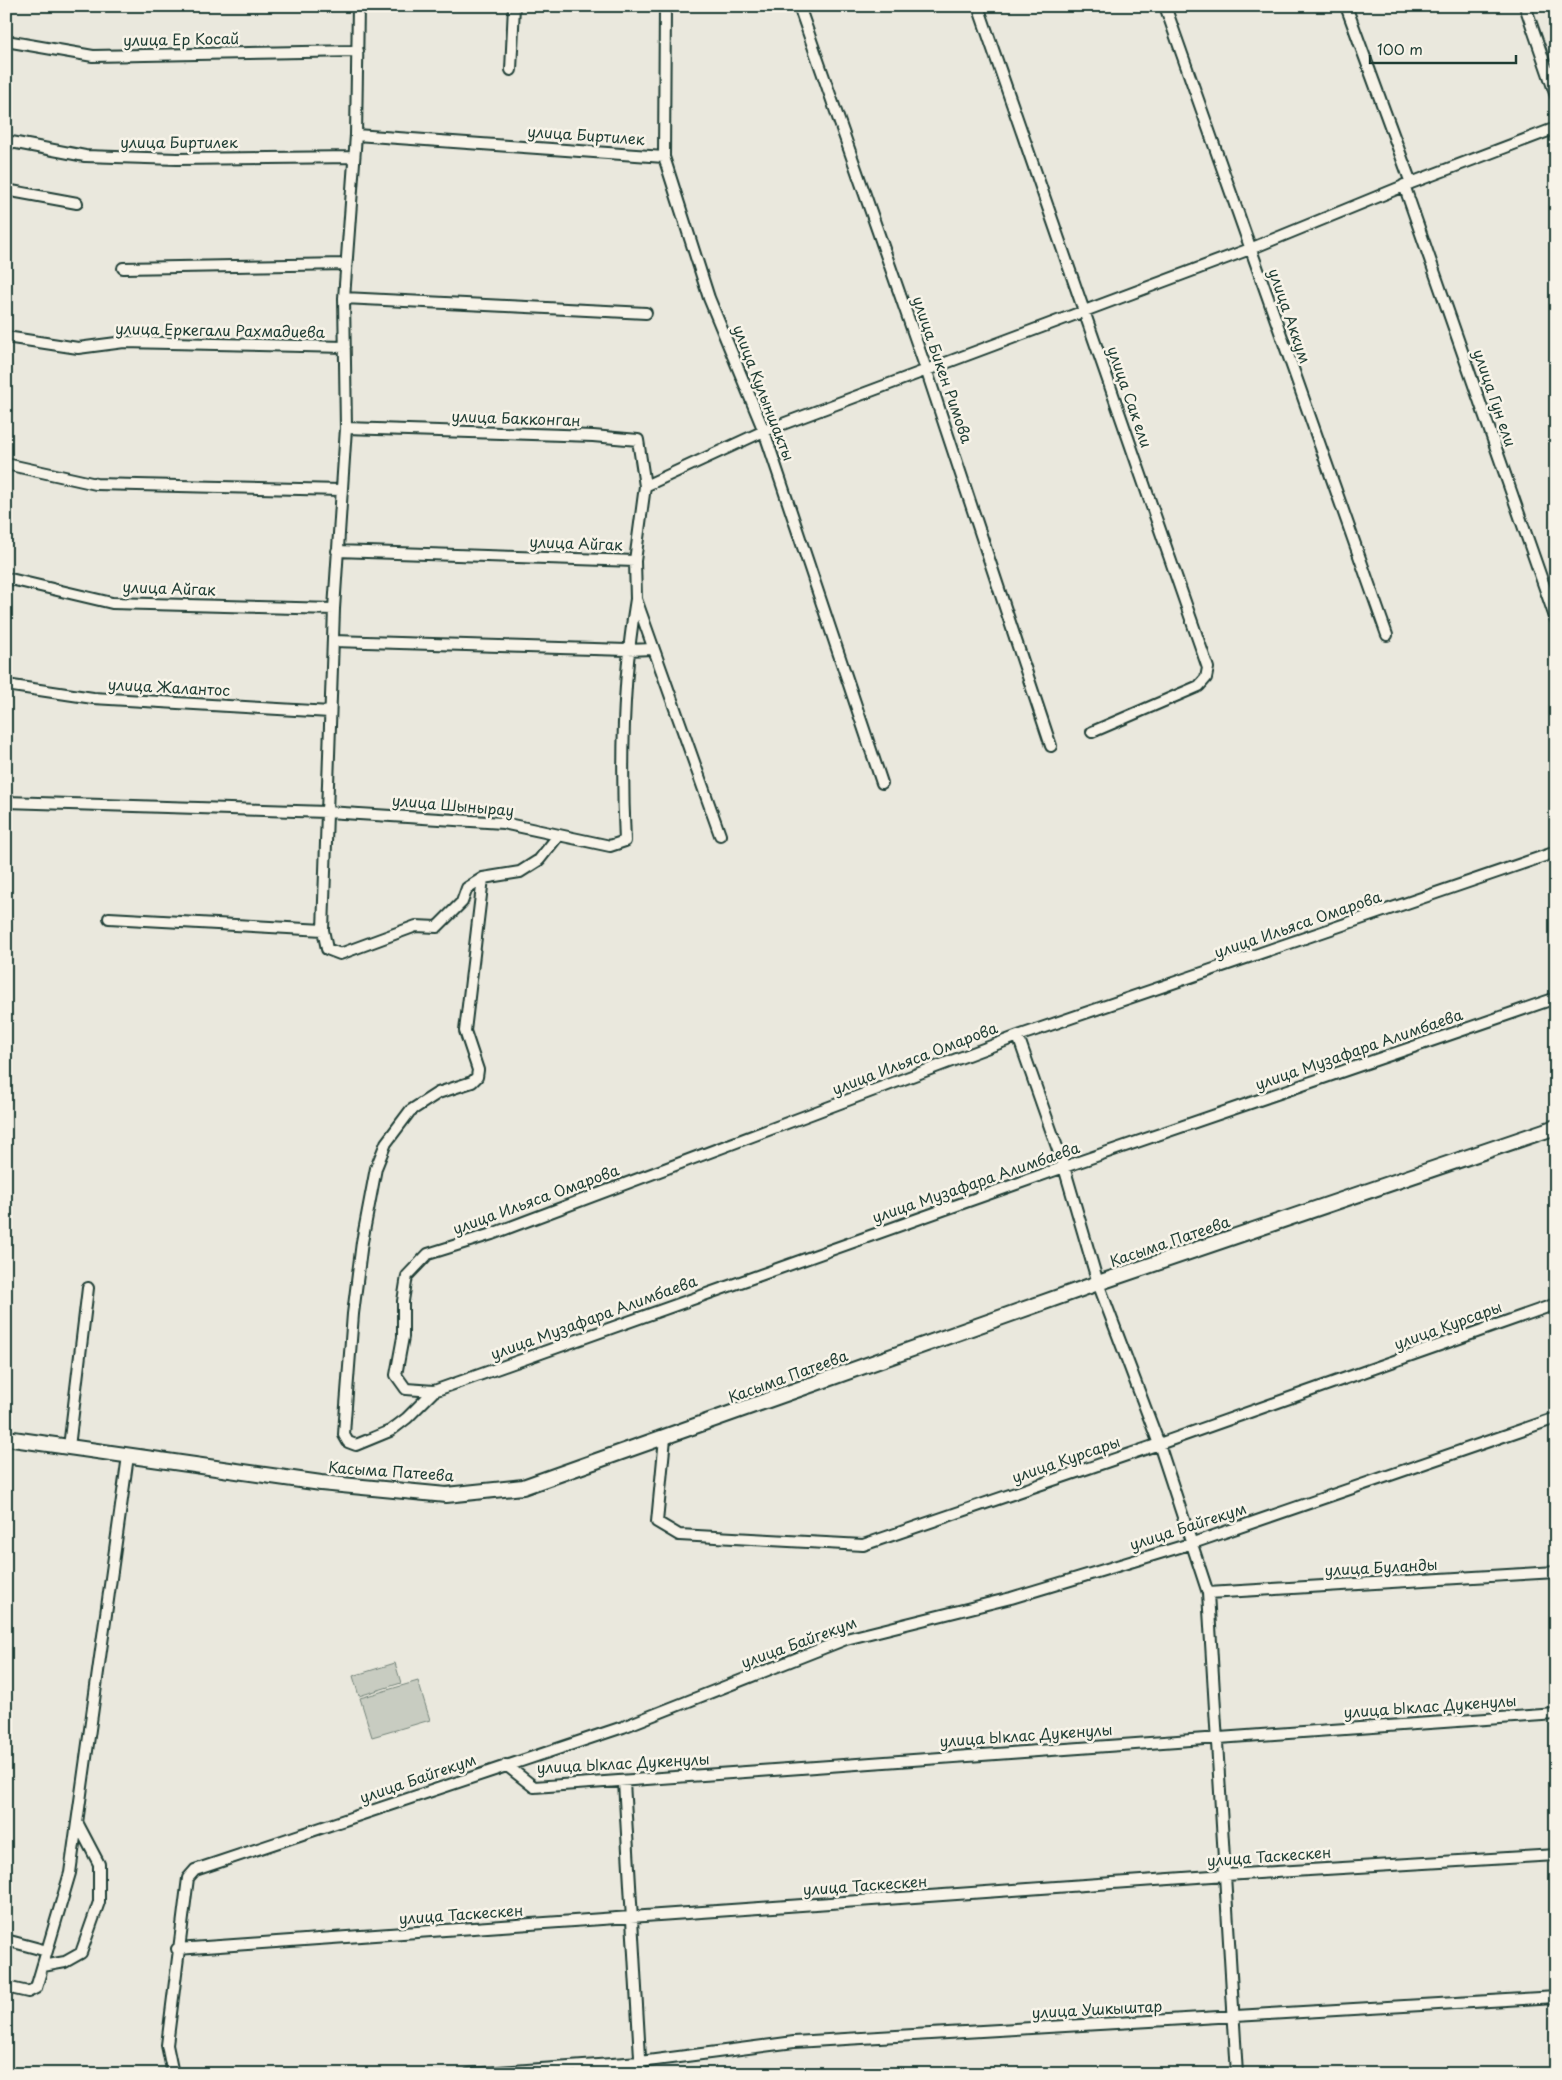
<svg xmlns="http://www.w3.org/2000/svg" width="1562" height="2080" viewBox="0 0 1562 2080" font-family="'Playpen Sans',sans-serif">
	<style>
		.green { fill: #c8ccc1; stroke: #74847a }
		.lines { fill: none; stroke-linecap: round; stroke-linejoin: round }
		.minor-casing { stroke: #1f3d34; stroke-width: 14 }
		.secondary-casing { stroke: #1f3d34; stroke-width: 18 }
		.minor { stroke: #f7f3e8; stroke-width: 10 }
		.secondary { stroke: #f7f3e8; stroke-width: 14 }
		.labels { text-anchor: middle; stroke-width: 5; stroke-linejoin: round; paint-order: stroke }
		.street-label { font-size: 15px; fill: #1f3d34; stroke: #f7f3e8 }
	</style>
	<rect width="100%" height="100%" fill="#eae8dd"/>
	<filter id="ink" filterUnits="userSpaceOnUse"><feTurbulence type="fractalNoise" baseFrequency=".02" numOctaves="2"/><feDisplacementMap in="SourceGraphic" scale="10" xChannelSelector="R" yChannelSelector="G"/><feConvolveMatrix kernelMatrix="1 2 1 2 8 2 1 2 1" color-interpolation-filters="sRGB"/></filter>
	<g filter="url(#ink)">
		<!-- green -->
		<path class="green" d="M395 1663 401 1683 359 1696 353 1676Z
			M418 1681 430 1720 372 1737 360 1698Z"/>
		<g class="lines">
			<defs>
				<path id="minor" d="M358 6 356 135 344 298 346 428 334 609 323 930 327 949 340 954 416 926 437 927 462 902 467 888 483 878 520 872 539 860 558 836
					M665 6 664 157 709 298 764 431 882 783
					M799 6 926 369 1051 746
					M978 6 1208 668 1206 678 1199 686 1092 732
					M1165 6 1387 635
					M1346 6 1411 183
					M1525 6 1556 96
					M6 41 93 56 358 51
					M511 70 514 6
					M356 135 664 157
					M6 141 85 156 177 159 354 157
					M1404 185 1556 620
					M6 190 77 203
					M123 268 346 264
					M344 298 646 313
					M6 337 78 348 124 342 345 347
					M346 428 593 436 638 440 645 486 635 561 636 599 720 835
					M6 464 96 484 341 490
					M645 486 764 431 1250 249 1411 183 1556 128
					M337 551 635 561
					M6 578 112 603 334 609
					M333 641 627 650 653 649
					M6 685 93 698 330 712
					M6 802 327 812 503 823 610 846 625 841C621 761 623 678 636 599
					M1556 852 1018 1036 492 1234 428 1254 407 1276 403 1301V1337L396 1375 406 1389 434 1391 1064 1167 1556 998
					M109 918 323 930
					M1018 1036 1064 1167 1098 1283 1159 1444 1208 1593 1237 2074
					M434 1391 407 1418 390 1431 356 1445 348 1442 344 1435 345 1419 353 1314 362 1242 376 1168 386 1143 410 1111 438 1093 472 1082 477 1077 478 1070 465 1031 483 878
					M665 1438 657 1522 679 1535 863 1545 1159 1444 1556 1304
					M69 1447 88 1288
					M1208 1593 1556 1572
					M506 1765 534 1787 1556 1714
					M624 1782 641 2074
					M6 1940 47 1951
					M177 1949 1226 1875 1556 1855
					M43 1966 65 1962 81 1953 99 1902V1864L78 1824
					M6 1987 28 1992 36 1988 70 1873 128 1456
					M173 2074 167 2045 188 1878 195 1870 623 1727 846 1639 1011 1598 1193 1543 1556 1418
					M469 2074 640 2062 794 2042 1556 1997"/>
				<path id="secondary" d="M6 1438 321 1483 446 1495 523 1487 1098 1283 1556 1127"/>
			</defs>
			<!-- minor casing -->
			<use href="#minor" class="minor-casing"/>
			<!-- secondary casing -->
			<use href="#secondary" class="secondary-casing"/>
			<!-- minor -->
			<use href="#minor" class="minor"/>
			<!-- secondary -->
			<use href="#secondary" class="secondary"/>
		</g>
	</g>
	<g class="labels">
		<!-- street labels -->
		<g class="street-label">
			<text transform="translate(181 40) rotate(-1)" y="5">улица Ер Косай</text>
			<text transform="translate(586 136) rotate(4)" y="5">улица Биртилек</text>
			<text x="179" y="148">улица Биртилек</text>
			<text transform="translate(1289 316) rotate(71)" y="5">улица Аккум</text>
			<text transform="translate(220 331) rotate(1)" y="5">улица Еркегали Рахмадиева</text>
			<text transform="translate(942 370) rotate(71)" y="5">улица Бикен Римова</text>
			<text transform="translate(763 393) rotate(69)" y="5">улица Кулыншакты</text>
			<text transform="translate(1129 397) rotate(71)" y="5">улица Сак ели</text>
			<text transform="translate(1494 398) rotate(71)" y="5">улица Гун ели</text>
			<text transform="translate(516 419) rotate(2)" y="5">улица Бакконган</text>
			<text transform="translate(576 544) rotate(2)" y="5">улица Айгак</text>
			<text transform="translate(169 589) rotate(2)" y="5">улица Айгак</text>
			<text transform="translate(169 688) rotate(3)" y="5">улица Жалантос</text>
			<text transform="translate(453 806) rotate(5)" y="5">улица Шынырау</text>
			<text transform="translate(1298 925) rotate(-19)" y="5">улица Ильяса Омарова</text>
			<text transform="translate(1359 1050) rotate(-19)" y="5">улица Музафара Алимбаева</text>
			<text transform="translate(915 1059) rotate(-21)" y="5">улица Ильяса Омарова</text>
			<text transform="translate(976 1183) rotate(-19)" y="5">улица Музафара Алимбаева</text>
			<text transform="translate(536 1200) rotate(-20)" y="5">улица Ильяса Омарова</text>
			<text transform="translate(1170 1242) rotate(-19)" y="5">Касыма Патеева</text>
			<text transform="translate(594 1318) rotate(-20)" y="5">улица Музафара Алимбаева</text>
			<text transform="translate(1448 1326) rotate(-20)" y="5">улица Курсары</text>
			<text transform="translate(788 1377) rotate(-20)" y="5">Касыма Патеева</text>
			<text transform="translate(1066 1460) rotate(-19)" y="5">улица Курсары</text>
			<text transform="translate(391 1472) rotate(4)" y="5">Касыма Патеева</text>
			<text transform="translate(1188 1527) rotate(-18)" y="5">улица Байгекум</text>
			<text transform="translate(1381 1568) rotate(-3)" y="5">улица Буланды</text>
			<text transform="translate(799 1643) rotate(-20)" y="5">улица Байгекум</text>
			<text transform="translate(1430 1707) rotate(-4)" y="5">улица Ыклас Дукенулы</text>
			<text transform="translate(1026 1736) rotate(-4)" y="5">улица Ыклас Дукенулы</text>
			<text transform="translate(623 1764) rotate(-3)" y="5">улица Ыклас Дукенулы</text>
			<text transform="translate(418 1779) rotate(-19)" y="5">улица Байгекум</text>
			<text transform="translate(1269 1857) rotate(-4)" y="5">улица Таскескен</text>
			<text transform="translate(865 1886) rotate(-4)" y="5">улица Таскескен</text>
			<text transform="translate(461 1915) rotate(-4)" y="5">улица Таскескен</text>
			<text transform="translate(1097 2010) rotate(-3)" y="5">улица Ушкыштар</text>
		</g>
	</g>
	<!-- margin -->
	<rect width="1562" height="2080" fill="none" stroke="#f7f3e8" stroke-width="25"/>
	<rect x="12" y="12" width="1537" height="2055" fill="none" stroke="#1f3d34" stroke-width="2" filter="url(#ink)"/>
	<!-- scale -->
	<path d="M1370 55v8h146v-8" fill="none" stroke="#1f3d34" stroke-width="2.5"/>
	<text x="1377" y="55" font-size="15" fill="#1f3d34" stroke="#f7f3e8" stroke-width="4" paint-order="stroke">100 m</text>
</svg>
